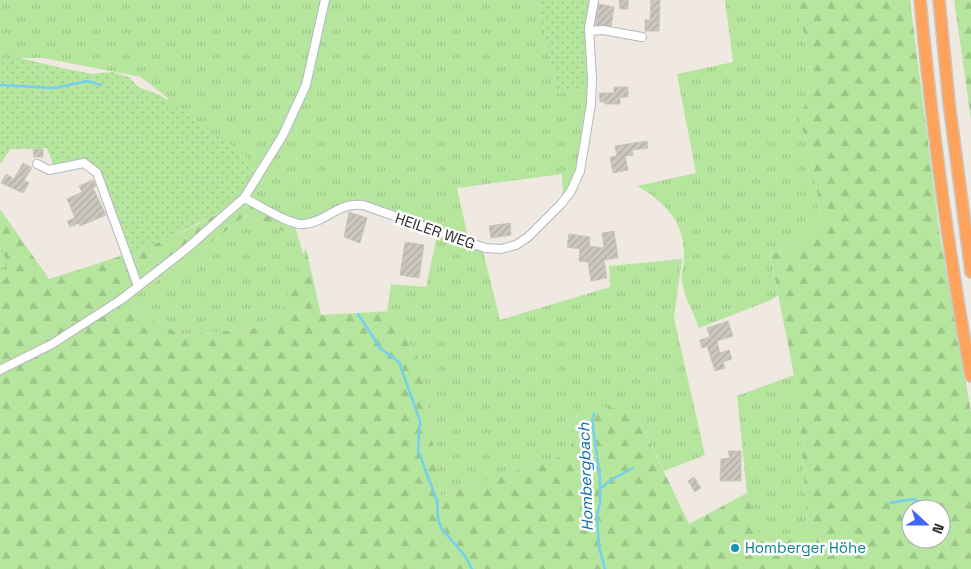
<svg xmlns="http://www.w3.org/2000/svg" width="971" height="569" viewBox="0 0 971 569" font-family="'Space Grotesk',sans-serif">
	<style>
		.grass { fill: url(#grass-tufts) }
		.forest { fill: url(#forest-firs); fill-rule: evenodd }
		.wetland { fill: url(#wetland-marsh) }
		.park { fill: url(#park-dots) }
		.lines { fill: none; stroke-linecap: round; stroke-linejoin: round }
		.stream { stroke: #75cff0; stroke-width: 2.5 }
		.building { fill: url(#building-hatch); stroke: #cbc5ba }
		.minor-casing { stroke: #b4b7c1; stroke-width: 10 }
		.highway-casing { stroke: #c9c9c9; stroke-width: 14 }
		.minor { stroke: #fff; stroke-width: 8 }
		.highway { stroke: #ffa35c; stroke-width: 11 }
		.culture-dot { fill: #0f9aa8; stroke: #fff; stroke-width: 2 }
		.labels { text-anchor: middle; stroke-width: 5; stroke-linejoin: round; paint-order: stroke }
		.street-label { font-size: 15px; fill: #2e2e2e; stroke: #fff }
		.culture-label { font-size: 15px; fill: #0d838f; stroke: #fff; text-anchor: start }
		.water-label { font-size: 16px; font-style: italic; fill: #0d6fa3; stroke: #fff }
	</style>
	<defs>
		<pattern id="grass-tufts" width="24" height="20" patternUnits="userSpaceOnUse" patternTransform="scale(1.25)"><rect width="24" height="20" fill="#b6e59e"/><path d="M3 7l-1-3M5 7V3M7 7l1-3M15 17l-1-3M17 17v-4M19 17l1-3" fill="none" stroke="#9dc588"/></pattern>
		<pattern id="forest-firs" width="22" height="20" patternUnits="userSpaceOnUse" patternTransform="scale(1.25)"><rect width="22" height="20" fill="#b6e59e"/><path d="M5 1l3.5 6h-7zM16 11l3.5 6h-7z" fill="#9dc588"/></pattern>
		<pattern id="wetland-marsh" width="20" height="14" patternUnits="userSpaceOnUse" patternTransform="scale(1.25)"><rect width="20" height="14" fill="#b6e59e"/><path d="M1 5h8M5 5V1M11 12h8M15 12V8" fill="none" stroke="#9dc588"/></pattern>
		<pattern id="park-dots" width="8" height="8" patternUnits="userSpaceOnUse" patternTransform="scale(1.25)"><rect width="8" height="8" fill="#b6e59e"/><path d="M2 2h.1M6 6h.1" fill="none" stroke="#9dc588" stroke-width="1.8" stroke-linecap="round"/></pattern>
		<pattern id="building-hatch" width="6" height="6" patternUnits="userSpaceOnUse" patternTransform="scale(1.25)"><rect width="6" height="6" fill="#cbc7bf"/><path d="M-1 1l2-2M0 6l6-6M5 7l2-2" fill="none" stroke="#afaba4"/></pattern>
	</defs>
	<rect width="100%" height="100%" fill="#efe9e1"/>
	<!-- grass -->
	<path class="grass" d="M0 0H323L304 85 282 134 243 195 232 207 151 246 110 202 86 161 79 160 54 166 47 148 10 149 0 164V107L20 108 169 99 141 77 43 58H0Z
		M326 0H539L540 13 558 93 589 89V103L578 169 563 199 562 174 457 188 469 242 363 203H344L311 220 297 222 247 196 307 86Z
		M725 0H797L813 79 800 120 815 175 821 222 793 246 770 254 778 295 771 300 699 328C694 313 684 297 682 281 680 274 684 266 684 258 685 223 666 202 637 186L696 173 677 74 733 62Z
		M245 216 298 237 304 256 277 326 181 335 123 303 189 260Z
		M437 235 483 251 500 320 610 287 609 266 682 259 674 318 705 455 664 471 640 422 577 415 569 455 541 462 441 496 420 361 387 311 391 284 426 287Z
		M794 375 798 395 808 537 762 542 747 493 737 396Z"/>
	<!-- forest -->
	<path class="forest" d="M797 0H910L939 230 971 412V569H0V209L49 279C116 258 186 237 245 197L295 224 298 237 245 216 189 260 123 303 181 335 276 326 306 248 321 315 393 311 420 361 441 496 541 462 569 455 577 415 593 407H608L621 410 640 422 689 524 747 493 762 542 808 537 798 395 770 254 793 246 821 222 815 175 800 120 813 79ZM911 509H941V539H911Z
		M954 0H971V119Z"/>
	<!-- wetland -->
	<path class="wetland" d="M0 249H2L7 264 6 279 0 282Z"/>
	<!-- park -->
	<path class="park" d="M539 0H592L589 89 558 93 540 13Z
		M0 58H20L66 69 93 74 112 72 129 77 138 87 160 95 246 155 254 178 243 195 230 207 151 246 129 254 97 171C80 156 75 161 54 166L47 148 10 149 0 164Z"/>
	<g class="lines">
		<!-- stream -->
		<path class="stream" d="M0 85 55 88 87 81 101 85
			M358 314 381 349 399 362 420 421 418 450 437 501 438 519 442 529 465 556 472 569
			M594 414 592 420 600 478V503L597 515 599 547 605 569
			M601 488 611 480 633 468
			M890 503 913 499 933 507"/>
	</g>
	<!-- building -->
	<path class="building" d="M619 0H628V9H620Z
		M651 0H660L659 31H645V20H650Z
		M599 4 614 7 611 26 595 25Z
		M614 87H628V97H620V104H605V102H600L599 93H614Z
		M647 141 648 148 632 150 633 155 625 156 628 170 613 173 610 157 617 156 615 146Z
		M33 149H43V157H34Z
		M23 163 32 168 24 180 29 183 23 193 1 183 6 174 14 179Z
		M93 180 96 186 93 188 106 215 80 226 79 223 70 227 67 221 75 218 67 199 82 192 79 186Z
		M349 212 367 218 360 243 344 237Z
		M510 223 511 235 491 238 489 226Z
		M614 231 618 258 604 260 607 278 591 281 588 262 579 261 580 249 567 247 569 234 590 237 589 246 604 248 602 233Z
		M405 242 424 245 419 278 400 275Z
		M728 321 733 336 717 341 720 353 729 350 732 359 723 362 725 368 715 371 707 346 702 348 700 340 710 337 707 328Z
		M728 451H741V481H720L721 459 730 458Z
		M694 477 701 488 695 492 688 481Z"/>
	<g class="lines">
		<defs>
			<path id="minor" d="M589 31 603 30 642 37
				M37 164 49 170 84 163 97 173 138 286
				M244 198C258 204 290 226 304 224 327 222 337 202 363 205L485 248 501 249 516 245 528 237 562 203 571 191 580 171 591 104 592 79 589 28 594 0
				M0 370 52 344 122 299 186 249 244 198 283 135 306 85 325 0"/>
			<path id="highway" d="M920 0C932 126 948 251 971 376
				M939 0 949 102 971 272"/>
		</defs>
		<!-- minor casing -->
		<use href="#minor" class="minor-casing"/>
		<!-- highway casing -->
		<use href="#highway" class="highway-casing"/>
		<!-- minor -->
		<use href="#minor" class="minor"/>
		<!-- highway -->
		<use href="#highway" class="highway"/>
	</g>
	<!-- markers -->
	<circle class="culture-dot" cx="735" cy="548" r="5"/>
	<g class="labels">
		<!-- street labels -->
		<g class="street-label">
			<text transform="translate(435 231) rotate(19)" y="5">HEILER WEG</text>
		</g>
		<!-- culture labels -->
		<g class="culture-label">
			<text x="745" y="553">Homberger Höhe</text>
		</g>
		<!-- water labels -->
		<g class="water-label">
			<text transform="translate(585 477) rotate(-92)" y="6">Hombergbach</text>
		</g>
	</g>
	<!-- north arrow -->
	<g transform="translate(926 524) rotate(111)"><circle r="24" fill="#ffffff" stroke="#ababab"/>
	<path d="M0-4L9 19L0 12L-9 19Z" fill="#4264fb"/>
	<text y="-8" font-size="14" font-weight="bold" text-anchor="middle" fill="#2e2e2e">N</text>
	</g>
</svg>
